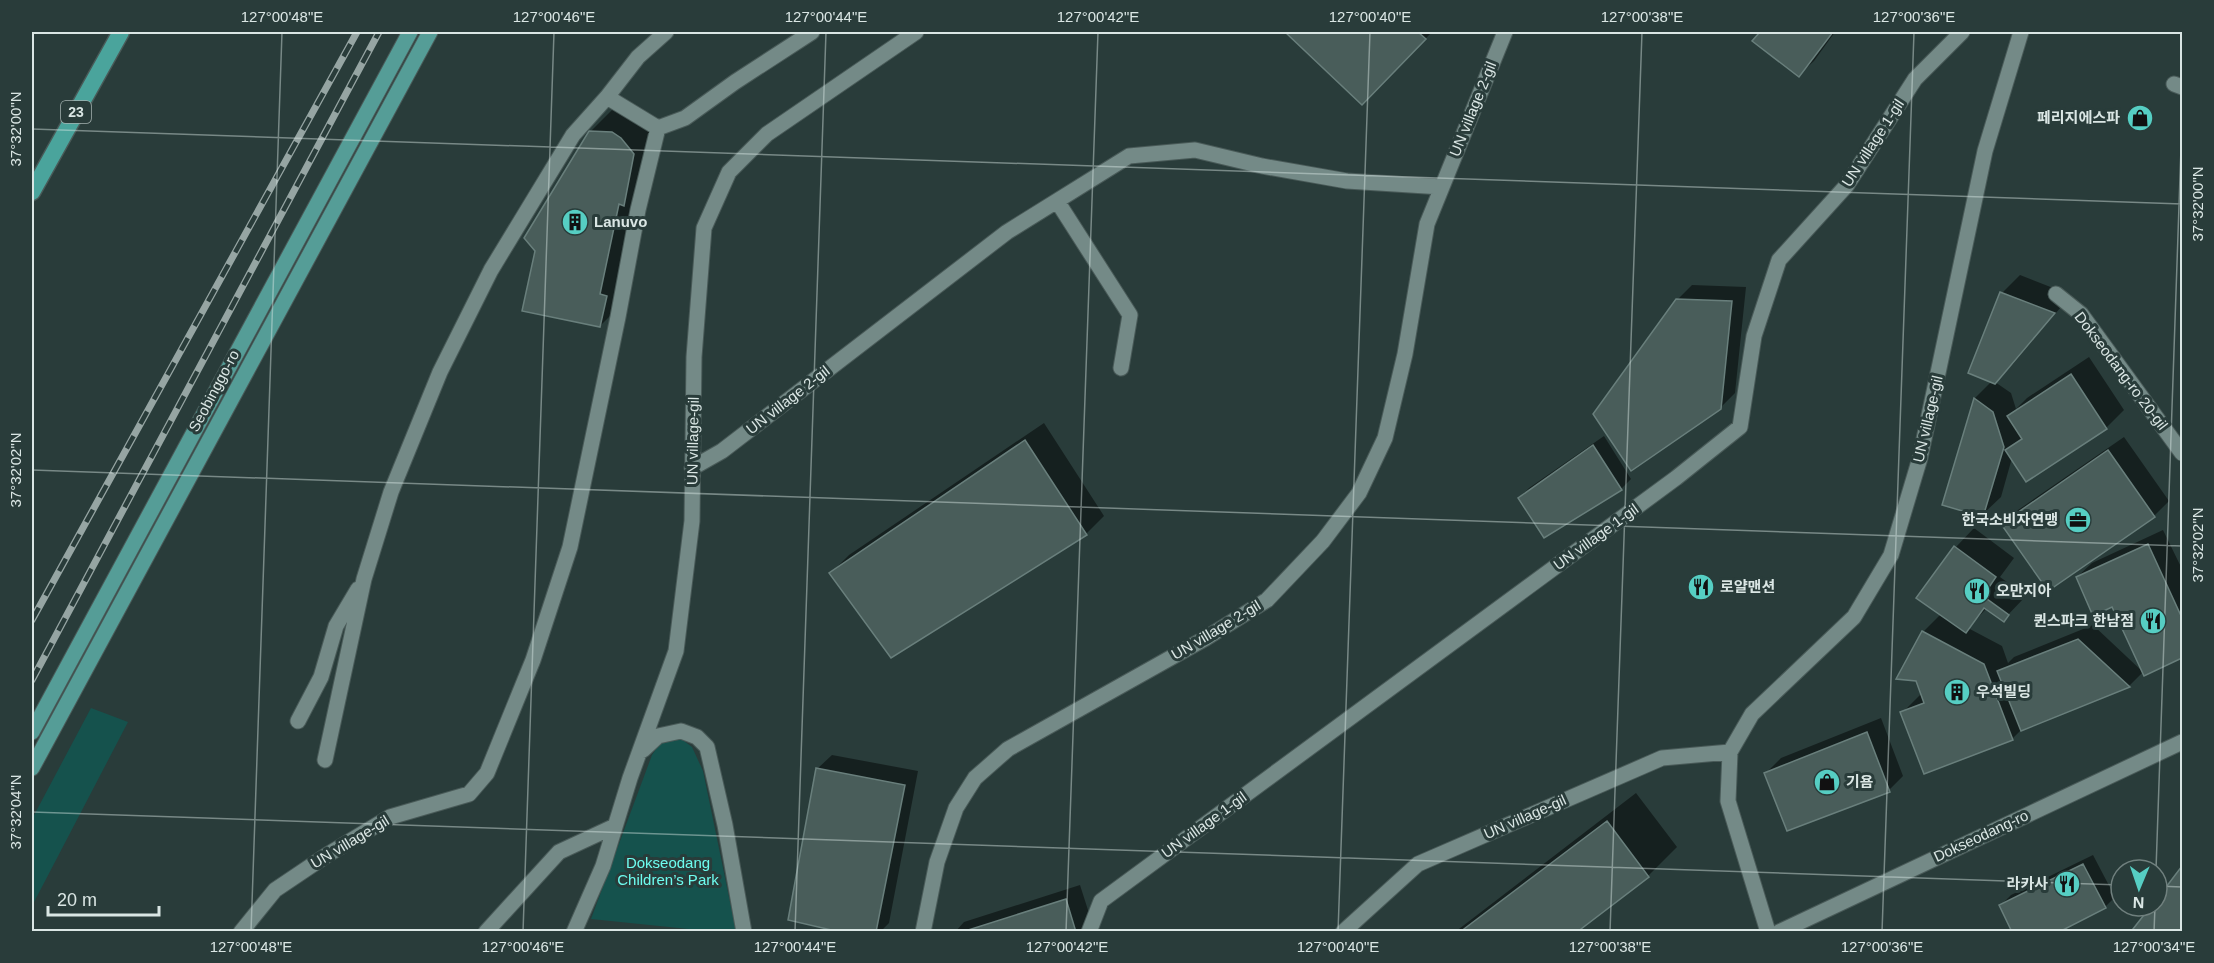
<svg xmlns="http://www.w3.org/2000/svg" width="2214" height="963" viewBox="0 0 2214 963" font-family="Helvetica,'Noto Sans KR',sans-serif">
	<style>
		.green { fill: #15524d }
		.shadow { fill: #0007 }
		.building { fill: #495d5a; stroke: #697f7c; stroke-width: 1.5 }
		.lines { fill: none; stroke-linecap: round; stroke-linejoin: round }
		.minor-casing { stroke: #495a58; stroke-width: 17 }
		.secondary-casing { stroke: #495a58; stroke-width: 17 }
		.primary-casing { stroke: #495a58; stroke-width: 17 }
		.trunk-casing { stroke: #495a58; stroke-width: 19 }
		.minor { stroke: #748a87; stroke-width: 15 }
		.secondary { stroke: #748a87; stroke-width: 15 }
		.primary { stroke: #559d97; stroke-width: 15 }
		.trunk { stroke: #4aa49c; stroke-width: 16 }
		.rail-casing { stroke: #96a5a3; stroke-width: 7 }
		.rail { stroke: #293c3a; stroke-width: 4.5; stroke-dasharray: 14; stroke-linecap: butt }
		.ticks { fill: none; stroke: #dae6e4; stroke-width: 1.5; stroke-opacity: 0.45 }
		.labels { text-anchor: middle; stroke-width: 6; stroke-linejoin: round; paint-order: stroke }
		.shield { fill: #293c3a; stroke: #a5b3b1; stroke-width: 1.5 }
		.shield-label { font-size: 14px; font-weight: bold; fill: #dae6e4 }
		.street-label { font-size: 15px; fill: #dae6e4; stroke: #293c3a }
		.poi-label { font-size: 15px; font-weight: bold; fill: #dae6e4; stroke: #293c3a; text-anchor: start }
		.park-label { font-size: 15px; fill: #6dfcef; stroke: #293c3a }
		.neatline { fill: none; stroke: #dae6e4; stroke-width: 2 }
		.ticks-label { font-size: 15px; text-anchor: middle; fill: #dae6e4 }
	</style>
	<rect width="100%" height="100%" fill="#293c3a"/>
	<!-- green -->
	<path class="green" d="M91 708 128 722 32 906V819Z
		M680 738 692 747 703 771 736 931H708L591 919 652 755 662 740Z"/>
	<!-- shadow -->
	<path class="shadow" d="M1287 32H1432L1362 103Z
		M1761 32H1835L1814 61 1799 75 1754 41Z
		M614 108 657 129 624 302 600 326 590 132Z
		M2020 275 2071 295 2013 364 1995 382 2011 393 2016 409 2027 398 2089 357 2124 410 2106 428 2012 458 2001 497 1982 515 1944 504 1975 398 1992 381 2002 293Z
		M1692 285 1746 287 1735 393 1720 408 1677 300Z
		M1044 423 1104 516 1086 534 831 573 849 555Z
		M1604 436 1631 479 1621 489 1519 498 1529 488Z
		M2124 437 2169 501 2154 516 2003 524 2018 510Z
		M1974 528 2014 558 2000 577 2026 596 2003 620 1987 608 1968 628 2002 646 2008 663 2014 657 2093 625 2143 672 2129 686 2022 729 2012 739 1902 713 1922 693 1923 632 1941 614 1918 597 1956 547Z
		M2163 530 2182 569V657L2144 674 2113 605 2077 577 2092 563Z
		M1881 718 1903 776 1889 790 1766 773 1781 758Z
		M832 755 918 771 889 923 880 932H848L817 769Z
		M1636 793 1677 847 1648 876 1574 932H1455Z
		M2093 855 2115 897 2105 907 2001 905 2011 895Z
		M2182 868V932H2138L2153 906H2157V901Z
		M1080 885 1095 932H955L964 922Z"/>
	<!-- building -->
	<path class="building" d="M1285 32H1418L1426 39 1362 105Z
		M1760 32H1833L1799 77 1752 41Z
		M589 131 612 132 621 138 634 154 624 206 619 204 600 294 607 296 600 327 522 311 535 251 524 238Z
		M2000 292 2055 313 1995 384 1968 373Z
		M1676 299 1732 301 1721 409 1631 471 1593 414Z
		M2071 374 2107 429 2026 482 2005 450 2022 439 2007 416Z
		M1974 398 1993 412 2004 447 1983 517 1942 505Z
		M1025 440 1087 535 891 658 829 573Z
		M1593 445 1622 490 1544 538 1518 498Z
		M2108 450 2155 517 2048 591 2001 524Z
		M2148 544 2182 618V658L2144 676 2112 607 2093 616 2076 577Z
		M1954 546 1996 577 1983 596 2009 615 2004 622 1984 608 1966 633 1916 598Z
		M1922 631 1984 664 2013 740 1924 774 1900 712 1924 703 1916 681 1896 679Z
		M2078 639 2130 687 2021 731 1997 671Z
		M1867 732 1890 792 1787 831 1764 773Z
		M816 768 905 785 876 932H840L788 920Z
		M1607 821 1649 877 1577 932H1460Z
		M2083 864 2106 908 2059 932H2012L1999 905Z
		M2182 866V932H2136L2133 929 2151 906H2157V899Z
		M1066 899 1076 932H962Z"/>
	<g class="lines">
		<defs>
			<path id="minor" d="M2174 84 2182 87
				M607 97 658 128 685 118 735 82 812 32
				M1057 201 1130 315 1121 368
				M2056 294 2081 314 2182 453
				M692 468 722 451 1007 232 1129 156 1195 150 1262 166 1347 181 1442 187
				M298 721 321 677 336 626 358 589
				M643 750 658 736 681 731 697 737 707 747 725 825 744 932
				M325 760 364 579 391 492 440 372 491 270 573 135 607 97 638 57 666 32
				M241 932 275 890 327 855 390 817 469 794 487 773 533 660 570 547 618 317 638 210 658 128
				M486 932 559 852 615 826
				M574 932 603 866 630 778 676 651 692 521 694 357 704 228 729 172 767 134 916 32
				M923 932 937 862 956 808 975 778 1008 749 1206 638 1267 600 1323 541 1359 493 1385 438 1405 354 1427 224 1505 32
				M1089 932 1101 901 1676 478 1740 427 1754 336 1779 260 1847 185 1915 79 1962 32
				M1343 932 1418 864 1662 758 1730 752
				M1768 932 1728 801 1730 752 1752 714 1854 617 1891 555 1920 458 1985 151 2021 32"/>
			<path id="secondary" d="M1779 932 2182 742"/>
			<path id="primary" d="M32 732 410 32
				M32 768 430 32"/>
			<path id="trunk" d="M32 192 121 32"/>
		</defs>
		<!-- minor casing -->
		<use href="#minor" class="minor-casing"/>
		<!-- secondary casing -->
		<use href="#secondary" class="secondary-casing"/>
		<!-- primary casing -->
		<use href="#primary" class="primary-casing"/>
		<!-- trunk casing -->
		<use href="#trunk" class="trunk-casing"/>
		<!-- minor -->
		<use href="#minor" class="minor"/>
		<!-- secondary -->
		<use href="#secondary" class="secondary"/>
		<!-- primary -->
		<use href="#primary" class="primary"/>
		<!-- trunk -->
		<use href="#trunk" class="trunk"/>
		<defs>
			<path id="rail" d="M32 620 357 32
				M32 680 379 32"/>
		</defs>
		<!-- rail casing -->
		<use href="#rail" class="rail-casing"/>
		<!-- rail -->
		<use href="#rail" class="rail"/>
	</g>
	<!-- ticks -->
	<path class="ticks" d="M32 129 2182 204M32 470 2182 546M32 812 2121 885M2156 870 2182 119M2157 886 2182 887M251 932 282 32M523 932 554 32M795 932 826 32M1066 932 1098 32M1338 932 1370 32M1610 932 1642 32M1882 932 1914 32M2154 932 2155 906"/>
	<!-- icons -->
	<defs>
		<symbol id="shop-disc" viewBox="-11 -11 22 22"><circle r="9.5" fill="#56cec3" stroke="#293c3a"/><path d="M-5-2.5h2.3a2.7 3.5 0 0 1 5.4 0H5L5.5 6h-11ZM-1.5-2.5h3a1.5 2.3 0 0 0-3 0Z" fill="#111"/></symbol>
		<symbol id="building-disc" viewBox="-11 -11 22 22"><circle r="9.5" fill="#56cec3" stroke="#293c3a"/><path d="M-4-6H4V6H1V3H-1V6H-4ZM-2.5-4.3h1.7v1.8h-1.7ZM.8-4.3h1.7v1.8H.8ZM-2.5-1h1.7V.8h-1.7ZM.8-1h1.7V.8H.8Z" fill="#111"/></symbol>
		<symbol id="office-disc" viewBox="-11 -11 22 22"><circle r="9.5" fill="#56cec3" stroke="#293c3a"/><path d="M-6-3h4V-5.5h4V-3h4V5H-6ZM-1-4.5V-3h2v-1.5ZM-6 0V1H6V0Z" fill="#111"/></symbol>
		<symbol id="restaurant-disc" viewBox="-11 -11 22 22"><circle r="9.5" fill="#56cec3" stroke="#293c3a"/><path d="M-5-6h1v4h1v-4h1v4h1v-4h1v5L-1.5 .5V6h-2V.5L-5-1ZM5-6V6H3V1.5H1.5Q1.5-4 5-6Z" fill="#111"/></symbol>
	</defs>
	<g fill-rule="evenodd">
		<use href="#shop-disc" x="2125" y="103" width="30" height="30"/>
		<use href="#building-disc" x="560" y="207" width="30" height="30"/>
		<use href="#office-disc" x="2063" y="505" width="30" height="30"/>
		<use href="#restaurant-disc" x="1686" y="572" width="30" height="30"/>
		<use href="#restaurant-disc" x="1962" y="576" width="30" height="30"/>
		<use href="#restaurant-disc" x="2138" y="606" width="30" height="30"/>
		<use href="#building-disc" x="1942" y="677" width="30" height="30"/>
		<use href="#shop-disc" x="1812" y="767" width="30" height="30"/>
		<use href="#restaurant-disc" x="2052" y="869" width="30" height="30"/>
	</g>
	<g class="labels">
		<!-- shield labels -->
		<rect class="shield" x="61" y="101" width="30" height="22" rx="4.5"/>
		<g class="shield-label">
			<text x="76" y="117">23</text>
		</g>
		<!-- street labels -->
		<g class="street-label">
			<text transform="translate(1473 109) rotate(-68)" y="5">UN village 2-gil</text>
			<text transform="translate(1873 143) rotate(-57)" y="5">UN village 1-gil</text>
			<text transform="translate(2121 371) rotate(53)" y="5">Dokseodang-ro 20-gil</text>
			<text transform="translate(214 391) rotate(-62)" y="5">Seobinggo-ro</text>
			<text transform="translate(788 400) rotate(-38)" y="5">UN village 2-gil</text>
			<text transform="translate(1928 419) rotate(-77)" y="5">UN village-gil</text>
			<text transform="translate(693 441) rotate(-89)" y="5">UN village-gil</text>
			<text transform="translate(1596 537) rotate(-36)" y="5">UN village 1-gil</text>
			<text transform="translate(1216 630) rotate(-31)" y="5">UN village 2-gil</text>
			<text transform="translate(1525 817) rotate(-24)" y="5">UN village-gil</text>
			<text transform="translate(1204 825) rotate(-36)" y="5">UN village 1-gil</text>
			<text transform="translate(1981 836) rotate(-25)" y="5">Dokseodang-ro</text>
			<text transform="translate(350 842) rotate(-31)" y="5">UN village-gil</text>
		</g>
		<!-- poi labels -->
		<g class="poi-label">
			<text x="2120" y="123" text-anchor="end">페리지에스파</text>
			<text x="594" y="227">Lanuvo</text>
			<text x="2058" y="525" text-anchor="end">한국소비자연맹</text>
			<text x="1720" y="592">로얄맨션</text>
			<text x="1996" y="596">오만지아</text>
			<text x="2134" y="626" text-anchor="end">퀸스파크 한남점</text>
			<text x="1976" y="697">우석빌딩</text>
			<text x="1846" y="787">기욤</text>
			<text x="2048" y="889" text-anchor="end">라카사</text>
		</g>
		<!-- park labels -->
		<g class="park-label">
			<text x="668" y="868">Dokseodang<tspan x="668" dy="17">Children’s Park</tspan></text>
		</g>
	</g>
	<!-- border -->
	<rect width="2214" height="963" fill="none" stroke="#293c3a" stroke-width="66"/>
	<!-- north arrow -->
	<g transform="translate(2139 888) rotate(182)"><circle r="28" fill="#293c3a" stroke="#70807e" stroke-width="1.5"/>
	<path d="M0-4.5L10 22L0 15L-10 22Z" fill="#56cec3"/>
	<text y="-9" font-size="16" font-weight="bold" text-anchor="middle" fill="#dae6e4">N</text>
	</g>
	<!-- scale -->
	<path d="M48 906v9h111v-9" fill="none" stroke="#dae6e4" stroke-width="3"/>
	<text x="57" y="906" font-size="18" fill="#dae6e4" stroke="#293c3a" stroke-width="4.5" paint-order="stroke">20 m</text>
	<rect x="33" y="33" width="2148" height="897" class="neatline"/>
	<g class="ticks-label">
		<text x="282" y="22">127°00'48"E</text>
		<text x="554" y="22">127°00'46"E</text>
		<text x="826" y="22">127°00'44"E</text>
		<text x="1098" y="22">127°00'42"E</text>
		<text x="1370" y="22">127°00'40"E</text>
		<text x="1642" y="22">127°00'38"E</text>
		<text x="1914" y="22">127°00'36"E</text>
		<text transform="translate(16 129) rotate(-90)" y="5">37°32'00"N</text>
		<text transform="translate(2198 204) rotate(-90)" y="5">37°32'00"N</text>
		<text transform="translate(16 470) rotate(-90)" y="5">37°32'02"N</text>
		<text transform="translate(2198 545) rotate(-90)" y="5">37°32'02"N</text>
		<text transform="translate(16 812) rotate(-90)" y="5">37°32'04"N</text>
		<text x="251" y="952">127°00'48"E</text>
		<text x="523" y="952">127°00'46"E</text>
		<text x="795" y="952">127°00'44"E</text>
		<text x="1067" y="952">127°00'42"E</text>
		<text x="1338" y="952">127°00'40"E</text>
		<text x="1610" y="952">127°00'38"E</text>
		<text x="1882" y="952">127°00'36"E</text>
		<text x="2154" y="952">127°00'34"E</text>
	</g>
</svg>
